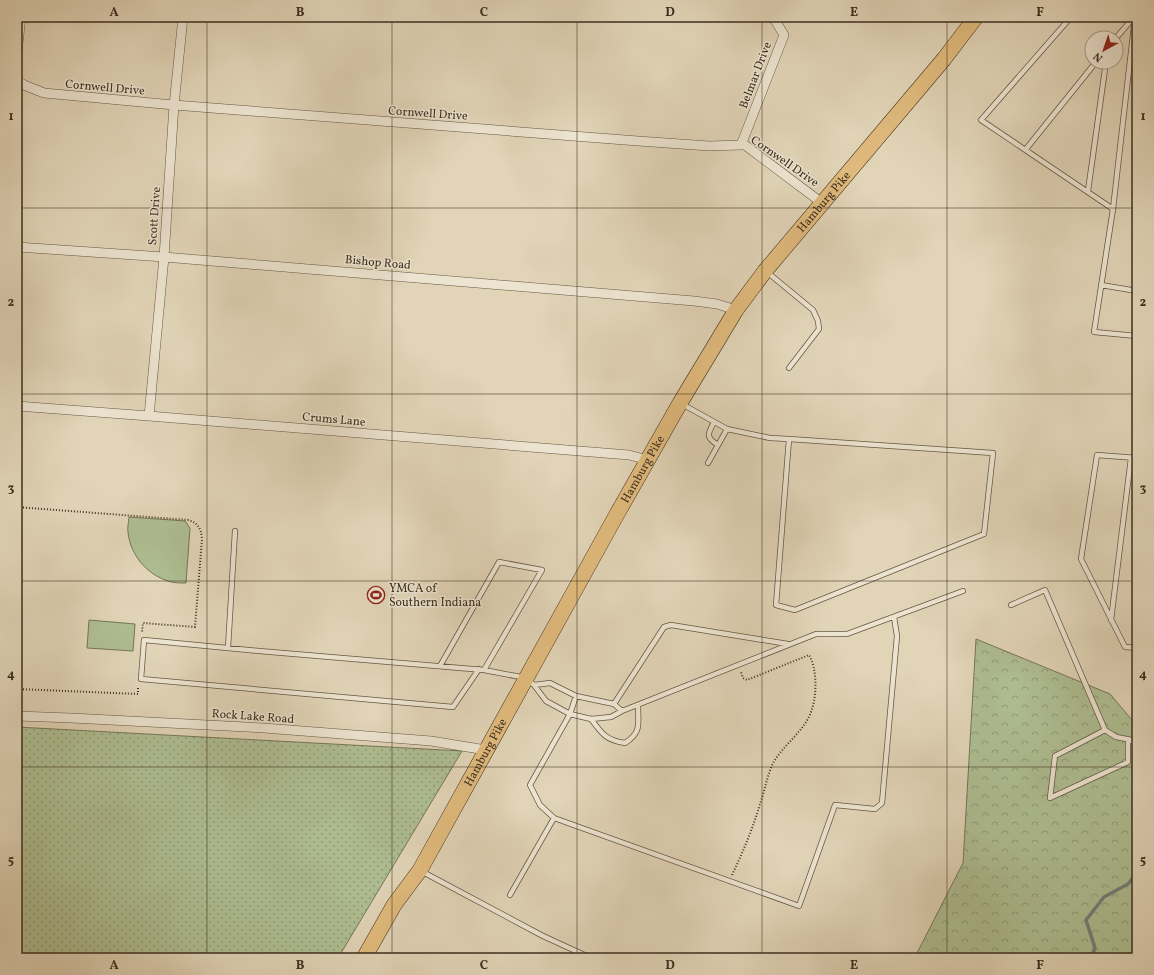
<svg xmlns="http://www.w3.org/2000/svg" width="1154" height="975" viewBox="0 0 1154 975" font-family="Vollkorn,serif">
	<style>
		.green { fill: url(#green-dots); stroke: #757658 }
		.forest { fill: url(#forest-crowns); stroke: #757658 }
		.pitch { fill: #aebe92; stroke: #757658 }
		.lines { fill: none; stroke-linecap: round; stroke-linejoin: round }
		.stream { stroke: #747f7b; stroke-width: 3.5 }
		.lane-casing { stroke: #655844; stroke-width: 6 }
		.street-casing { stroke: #655844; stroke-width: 10 }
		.primary-casing { stroke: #3c2e1e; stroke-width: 16 }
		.path { stroke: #3c2e1e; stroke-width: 2; stroke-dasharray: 1 2; stroke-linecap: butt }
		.lane { stroke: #ece3d0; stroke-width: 4.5 }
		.street { stroke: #ece3d0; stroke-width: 9 }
		.primary { stroke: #e0ba7c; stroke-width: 15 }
		.grid { fill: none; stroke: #3c2e1e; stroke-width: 1; stroke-opacity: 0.55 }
		.labels { text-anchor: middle; stroke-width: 3; stroke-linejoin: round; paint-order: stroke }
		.street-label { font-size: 12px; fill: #3c2e1e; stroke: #ece3d0 }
		.poi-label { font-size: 12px; fill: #3c2e1e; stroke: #ece3d0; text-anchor: start }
		.neatline { fill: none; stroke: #3c2e1e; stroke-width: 1.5 }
		.grid-label { font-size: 13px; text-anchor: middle; font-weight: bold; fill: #3c2e1e }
	</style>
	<defs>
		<pattern id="green-dots" width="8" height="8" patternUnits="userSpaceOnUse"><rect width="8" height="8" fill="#aebe92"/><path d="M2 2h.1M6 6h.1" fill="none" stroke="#8f9b77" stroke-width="1.8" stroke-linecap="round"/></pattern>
		<pattern id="forest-crowns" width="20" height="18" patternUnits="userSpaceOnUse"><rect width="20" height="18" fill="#aebe92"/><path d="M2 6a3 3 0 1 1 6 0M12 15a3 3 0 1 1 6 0" fill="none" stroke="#8f9b77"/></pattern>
	</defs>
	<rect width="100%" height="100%" fill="#e1d4b7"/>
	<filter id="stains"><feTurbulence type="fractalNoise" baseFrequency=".005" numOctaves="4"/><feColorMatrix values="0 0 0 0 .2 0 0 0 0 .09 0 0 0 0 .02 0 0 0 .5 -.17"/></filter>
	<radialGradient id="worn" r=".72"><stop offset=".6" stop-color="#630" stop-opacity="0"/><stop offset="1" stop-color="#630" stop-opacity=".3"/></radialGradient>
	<!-- green -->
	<path class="green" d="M17 727 462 751 338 958H17Z"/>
	<!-- forest -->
	<path class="forest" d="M976 639 1110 694 1137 726V958H914L916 955 963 863Z"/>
	<!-- pitch -->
	<path class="pitch" d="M129 517 185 521 190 528 186 583C180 583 173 583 168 581 146 574 130 554 128 532 127 527 129 522 129 517Z
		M89 620 135 624 133 651 87 648Z"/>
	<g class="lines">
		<!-- stream -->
		<path class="stream" d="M1091 958 1095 948 1086 920 1104 897 1128 884 1137 873"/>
		<defs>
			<path id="lane" d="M1071 17 981 120 1113 209
				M1135 17 1113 209 1094 332 1137 336
				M1116 38 1134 17
				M1026 149 1096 62
				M1088 191 1106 62
				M767 272 813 310 818 321 819 329 789 368
				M1101 285 1137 291
				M682 404 727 429 770 438 789 439 993 453 984 534 795 610 776 605 789 439
				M714 422C708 434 705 437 718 445
				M1137 458 1097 455 1081 559 1125 647 1137 648
				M708 463 727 429
				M1011 605 1045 590 1105 730 1116 737 1137 741
				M1111 620 1131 458
				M228 648 235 531
				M440 666 499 562 542 570 484 670
				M479 669 453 707 141 679 144 640 259 651 484 670 526 678 534 685 546 701 570 714 591 719 611 717 622 711 816 634H847L963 591
				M534 685 550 683 576 696 614 704 622 711
				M576 696 570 714 530 785 540 805 554 818 799 906 835 805 875 809 882 803 897 636 894 617
				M614 704 664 627 671 625 788 644
				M591 719C602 734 606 740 625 743 642 732 638 724 638 705
				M1105 730 1055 756 1050 798 1128 762V740
				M421 871 543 936 591 958
				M510 895 554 818"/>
			<path id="street" d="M17 53 21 17
				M17 80 24 85 44 93 174 105 638 141 709 146 741 145H745L822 203
				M741 145 784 35 773 17
				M17 247 164 257 694 301 717 304 736 310
				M17 406 149 416 629 455 648 460
				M149 416 164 257 174 105 183 17
				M17 716 71 718 264 728 431 741 486 750"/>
			<g id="primary">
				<path id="s1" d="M364 958 394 905 420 870 617 514 680 403 736 310 765 271 944 59 976 17"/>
			</g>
		</defs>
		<!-- lane casing -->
		<use href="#lane" class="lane-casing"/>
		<!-- street casing -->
		<use href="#street" class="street-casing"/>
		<!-- primary casing -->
		<use href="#primary" class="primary-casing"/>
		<!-- path -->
		<path class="path" d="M17 507 188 520C198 523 201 528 202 539L195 627 143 623 142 632
			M17 689 138 694V686
			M732 875C743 852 753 828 760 804 765 790 767 776 773 763 784 744 806 730 812 709 817 694 817 668 809 655L747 680 743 678 741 672"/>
		<!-- lane -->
		<use href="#lane" class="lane"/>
		<!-- street -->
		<use href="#street" class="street"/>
		<!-- primary -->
		<use href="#primary" class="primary"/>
	</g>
	<!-- grid -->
	<path class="grid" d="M207 17V958M392 17V958M577 17V958M762 17V958M947 17V958M17 208H1137M17 394H1137M17 581H1137M17 767H1137"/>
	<!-- icons -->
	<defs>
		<symbol id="stadium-ring" viewBox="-11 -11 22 22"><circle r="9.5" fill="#ece3d0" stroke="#8f2418" stroke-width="1.5"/><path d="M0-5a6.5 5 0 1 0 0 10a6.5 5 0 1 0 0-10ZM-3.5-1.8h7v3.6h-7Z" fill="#8f2418"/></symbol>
	</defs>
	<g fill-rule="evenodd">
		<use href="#stadium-ring" x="366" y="585" width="20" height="20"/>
	</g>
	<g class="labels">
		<!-- street labels -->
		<g class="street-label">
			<text transform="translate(755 75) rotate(-69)" y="4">Belmar Drive</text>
			<text transform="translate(105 87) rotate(5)" y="4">Cornwell Drive</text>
			<text transform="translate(428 113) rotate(4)" y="4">Cornwell Drive</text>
			<text transform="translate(785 161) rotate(35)" y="4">Cornwell Drive</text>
			<text dy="4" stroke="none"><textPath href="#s1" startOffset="887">Hamburg Pike</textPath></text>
			<text transform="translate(154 216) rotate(-86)" y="4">Scott Drive</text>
			<text transform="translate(378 262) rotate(5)" y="4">Bishop Road</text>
			<text transform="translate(334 419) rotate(5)" y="4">Crums Lane</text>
			<text dy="4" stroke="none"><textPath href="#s1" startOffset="563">Hamburg Pike</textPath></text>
			<text transform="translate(253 716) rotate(4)" y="4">Rock Lake Road</text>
			<text dy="4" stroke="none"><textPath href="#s1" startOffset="239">Hamburg Pike</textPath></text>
		</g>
		<!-- poi labels -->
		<g class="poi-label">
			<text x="389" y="592">YMCA of<tspan x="389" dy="14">Southern Indiana</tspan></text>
		</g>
	</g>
	<!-- margin -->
	<rect width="1154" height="975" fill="none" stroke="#e1d4b7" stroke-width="44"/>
	<!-- north arrow -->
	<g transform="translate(1104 50) rotate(220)"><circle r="19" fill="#ece3d0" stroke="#a69b89"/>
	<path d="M0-3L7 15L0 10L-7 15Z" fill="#8f2418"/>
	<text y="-6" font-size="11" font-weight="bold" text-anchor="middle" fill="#3c2e1e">N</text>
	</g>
	<rect x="22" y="22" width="1110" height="931" class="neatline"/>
	<g class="grid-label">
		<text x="114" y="16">A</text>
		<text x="300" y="16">B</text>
		<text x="484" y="16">C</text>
		<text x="670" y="16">D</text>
		<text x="854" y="16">E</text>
		<text x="1040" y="16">F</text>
		<text x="11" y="120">1</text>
		<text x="1143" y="120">1</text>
		<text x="11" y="306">2</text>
		<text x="1143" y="306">2</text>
		<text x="11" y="492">3</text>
		<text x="1143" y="492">3</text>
		<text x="11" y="678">4</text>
		<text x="1143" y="678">4</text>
		<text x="11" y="864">5</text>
		<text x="1143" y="864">5</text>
		<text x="114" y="969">A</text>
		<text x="300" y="969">B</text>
		<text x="484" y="969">C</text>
		<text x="670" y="969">D</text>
		<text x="854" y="969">E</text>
		<text x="1040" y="969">F</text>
	</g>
	<rect width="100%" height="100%" filter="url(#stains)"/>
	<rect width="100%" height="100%" fill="url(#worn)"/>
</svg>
